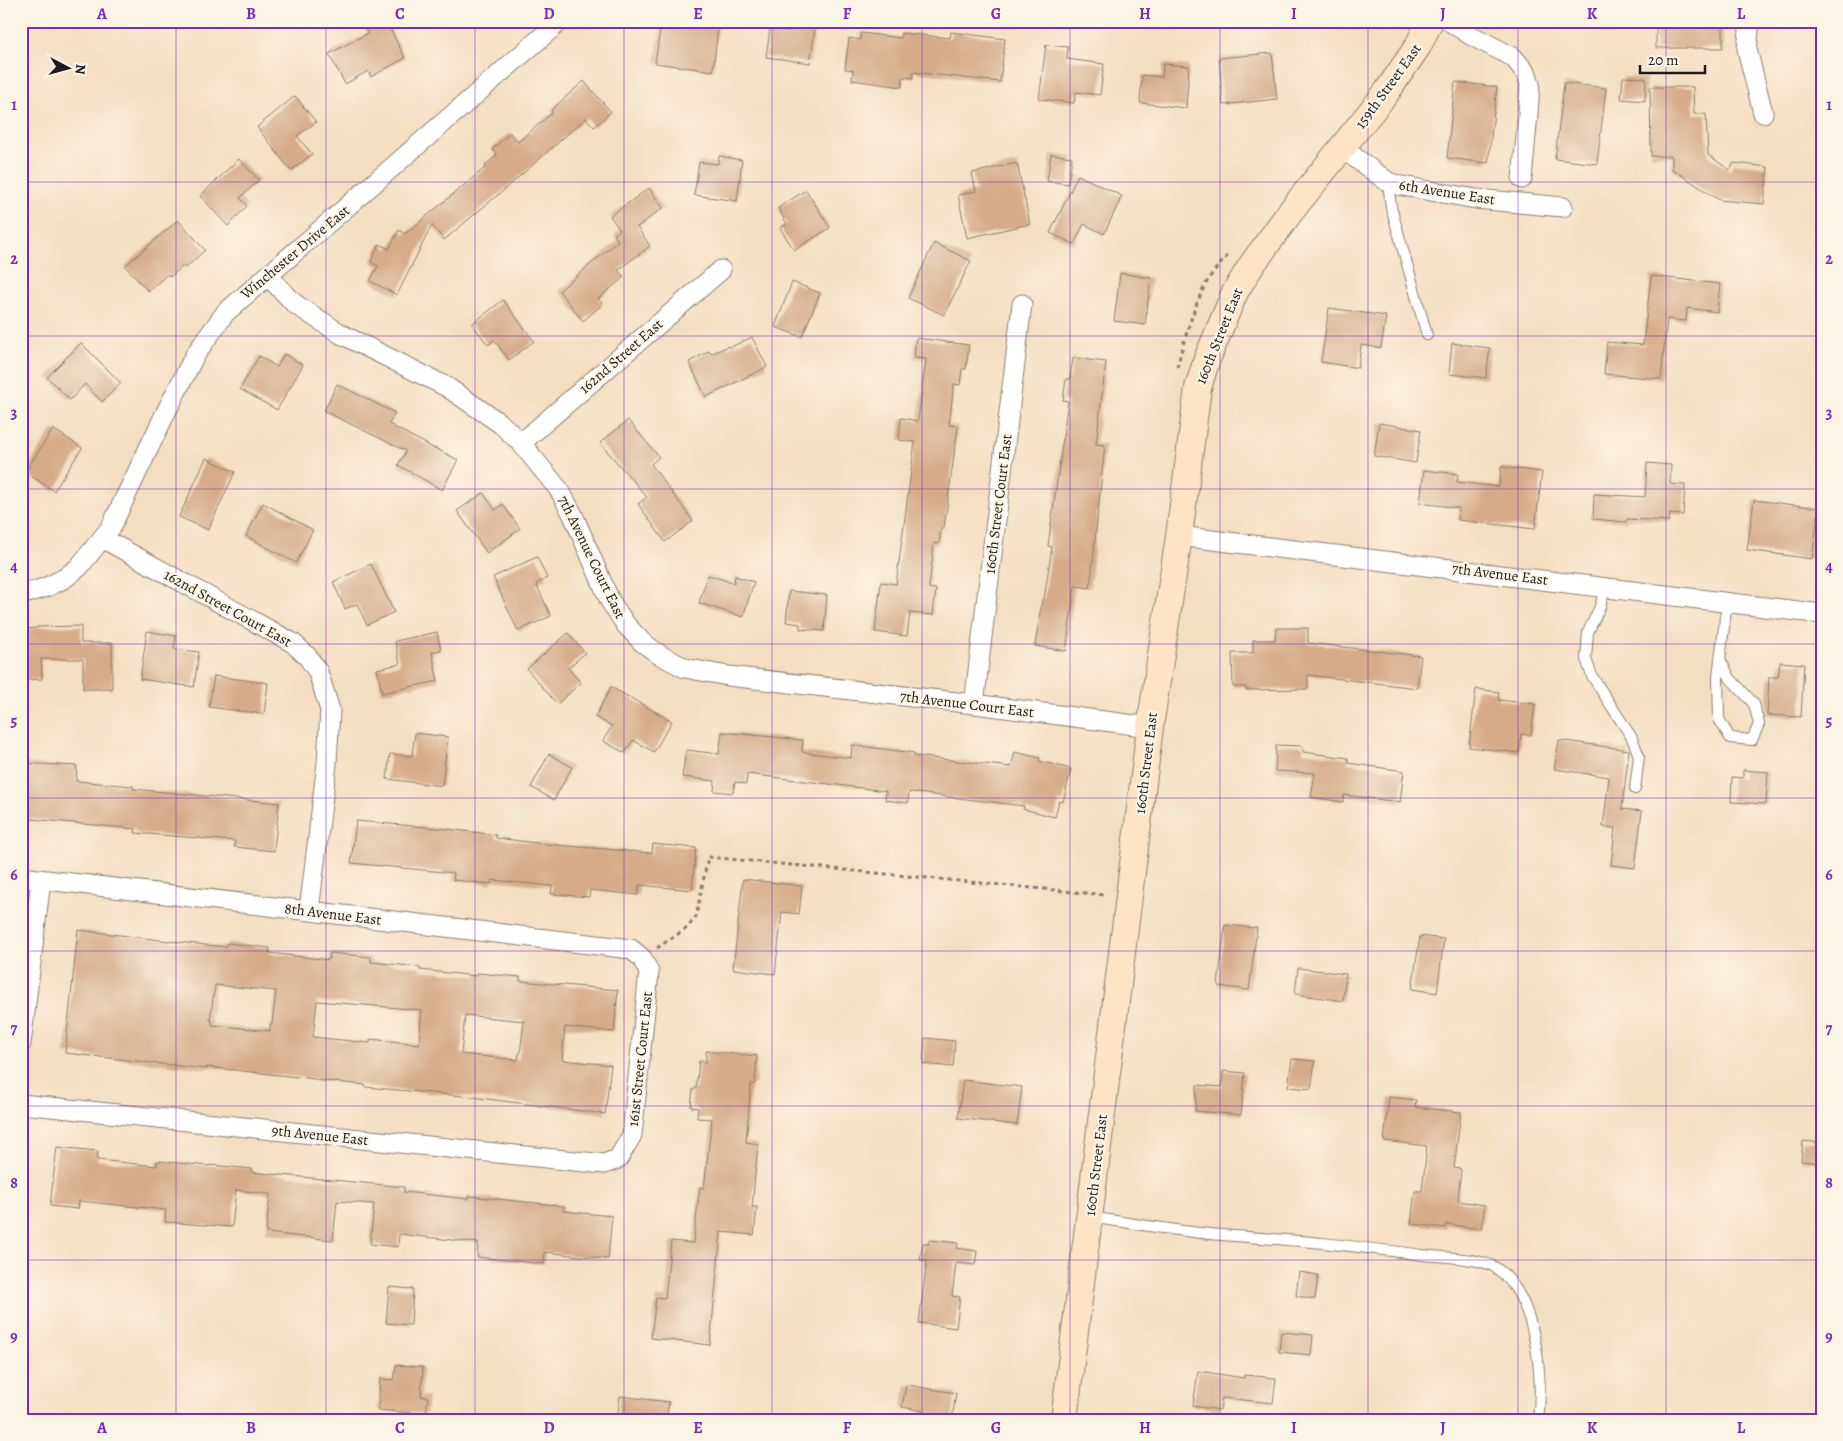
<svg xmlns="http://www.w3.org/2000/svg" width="1843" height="1441" viewBox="0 0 1843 1441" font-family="Alegreya,serif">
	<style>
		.building { fill: #d6ab89; fill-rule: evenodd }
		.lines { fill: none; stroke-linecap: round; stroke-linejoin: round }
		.lane-casing { stroke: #887d6e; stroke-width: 12 }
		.street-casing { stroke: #887d6e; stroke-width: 21 }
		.secondary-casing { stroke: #887d6e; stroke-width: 28 }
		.path { stroke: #887d6e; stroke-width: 3; stroke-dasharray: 4 4; stroke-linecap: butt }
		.lane { stroke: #fff; stroke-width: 10 }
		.street { stroke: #fff; stroke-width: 19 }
		.secondary { stroke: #fee4c5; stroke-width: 26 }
		.grid { fill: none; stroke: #7b2cbf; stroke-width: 1; stroke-opacity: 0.55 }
		.labels { text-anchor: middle; stroke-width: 4.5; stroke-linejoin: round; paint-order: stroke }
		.street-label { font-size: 15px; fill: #1c1c1c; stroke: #fcf5e5 }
		.neatline { fill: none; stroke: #7b2cbf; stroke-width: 2 }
		.grid-label { font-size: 16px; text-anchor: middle; font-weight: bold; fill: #7b2cbf }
	</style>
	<rect width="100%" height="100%" fill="#fcf5e5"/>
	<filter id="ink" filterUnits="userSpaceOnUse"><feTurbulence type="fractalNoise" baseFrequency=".02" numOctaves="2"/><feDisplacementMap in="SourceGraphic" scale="10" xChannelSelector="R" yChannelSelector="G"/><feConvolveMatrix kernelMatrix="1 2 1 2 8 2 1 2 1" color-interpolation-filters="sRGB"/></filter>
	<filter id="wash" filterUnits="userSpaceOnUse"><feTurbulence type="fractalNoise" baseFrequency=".0096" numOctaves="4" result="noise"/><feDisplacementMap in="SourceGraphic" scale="20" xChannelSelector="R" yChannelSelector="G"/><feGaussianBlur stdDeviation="1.12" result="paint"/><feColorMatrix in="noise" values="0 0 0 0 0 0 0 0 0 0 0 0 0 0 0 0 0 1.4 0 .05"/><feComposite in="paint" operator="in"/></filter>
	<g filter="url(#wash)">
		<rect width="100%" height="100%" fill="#f4dec1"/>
		<g id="blocks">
			<!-- building -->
			<path class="building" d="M361 21H386L405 58 371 77 368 71 345 84 329 54 368 33Z
				M792 21H816L810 63 766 57 770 29 790 31Z
				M1656 21H1723V48H1656Z
				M661 24 690 28V24L718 28 713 71 655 63Z
				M951 32 1005 39 1000 82 913 72V78L903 77 902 87 852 80 853 70 845 69 849 38 860 40 861 33 901 38V33L950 38Z
				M1046 45 1068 47 1067 59 1104 64 1100 95 1076 92 1074 103 1039 99Z
				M1272 53 1277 99 1223 105 1219 58Z
				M1163 64 1189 66 1186 108 1140 103 1142 75 1162 77Z
				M1623 77 1646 78 1645 101 1621 99Z
				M584 81 611 112 594 127 586 118 505 189 444 240 432 225 397 295 370 281 378 266 371 262 379 244 389 249 399 230 405 234 486 167 485 165 497 155 492 149 510 133 518 142 553 112 551 110Z
				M1455 82 1497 87 1488 163 1447 158Z
				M1564 83 1606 88 1597 164 1555 159Z
				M1650 87H1693L1694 114H1706L1708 155 1730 170 1734 163 1768 167 1764 204 1719 200 1672 169V156H1651Z
				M295 96 316 122 297 136 312 154 291 171 257 127Z
				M1051 154 1072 157 1068 184 1047 181Z
				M719 156 742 160 737 201 694 195 699 162 718 164Z
				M239 159 259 180 240 198 247 206 228 226 200 196Z
				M1017 163 1030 224 967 238 958 195 976 191 972 173Z
				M1078 175 1122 196 1104 234 1084 224 1074 244 1050 233Z
				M649 188 663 208 637 227 650 246 618 270 624 277 598 299 603 304 583 321 559 291 618 241 614 235 620 230 610 216Z
				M806 190 830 228 794 250 780 228 787 224 778 208Z
				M178 220 205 250 185 268 183 266 170 277 168 274 148 291 125 266Z
				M934 243 971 261 944 315 908 298Z
				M1120 273 1151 278 1145 325 1114 321Z
				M1651 276 1720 284 1717 312 1687 308 1686 321 1667 319 1661 379 1604 374 1607 342 1643 345Z
				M792 282 820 293 802 337 775 327Z
				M503 300 534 341 509 360 494 340 488 345 472 324Z
				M1329 308 1386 316 1381 348 1361 345 1358 368 1321 362Z
				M752 337 767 367 706 397 689 362 709 351 711 354 728 346 729 348Z
				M916 338 969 345 966 369H962L960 385 954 384 949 425 958 426 944 528H941L939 544 934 543 929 588 936 589 933 615 910 613 907 636 875 632 881 582 896 584 915 442 899 440 901 418 918 421 926 359 914 358Z
				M81 343 121 383 102 402 85 384 70 400 47 377Z
				M1452 343 1490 348 1486 378 1449 374Z
				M284 354 303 365 277 410 240 389 259 356 277 367Z
				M1073 358 1106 362 1096 444 1105 445 1090 588 1075 586 1066 651 1035 646 1042 599H1044L1052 547 1048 546 1068 401 1063 400 1066 379H1070Z
				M337 384 395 413 389 424 435 449V448L458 460 442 490 398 465 406 451 324 411Z
				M628 420 659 457 651 464 693 521 665 542 638 504 647 497 600 443Z
				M1379 423 1421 430 1416 463 1374 456Z
				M53 429 82 448 54 491 25 472Z
				M206 458 235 472 208 530 179 517Z
				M1647 463 1671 465 1670 484 1685 485 1683 515 1670 514 1669 521 1627 519 1626 522 1593 519 1594 494 1645 497Z
				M1501 467 1542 472 1535 529 1458 520 1459 508 1420 503 1424 470 1458 474 1457 482 1499 487Z
				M483 493 495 510 503 504 520 529 487 553 457 511Z
				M1754 500 1819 508 1812 559 1747 550Z
				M263 503 313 530 296 563 246 536Z
				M537 557 547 578 536 584 551 616 518 631 493 577Z
				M371 564 394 612 367 625 357 604 345 609 333 582Z
				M708 575 734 583 735 576 754 582 743 617 699 603Z
				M789 591 827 595 824 631 800 629V624L786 622Z
				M81 626V643H112V689H83V659H41L42 679 21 680V629L37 628V627Z
				M1276 628H1308V643L1421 656 1417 688 1308 675V689L1246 690V687H1233L1232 653H1253V640H1275Z
				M147 631 176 636 174 649 199 652 194 687 140 679Z
				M437 632 441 650 432 652 438 681 382 693 377 669 400 664 395 641Z
				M568 633 585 653 568 668 581 683 557 704 527 669Z
				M1780 662 1804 664 1801 717 1767 715 1769 677H1778Z
				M214 676 268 683 264 714 209 707Z
				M611 687 672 721 654 752 633 740 625 753 603 741 612 726 595 717Z
				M1476 689 1499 692 1498 700 1535 704 1531 735 1521 734 1519 753 1469 747Z
				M722 732 803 740 802 752 851 758 852 745 914 753V756L1011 767 1015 752 1040 758 1039 761 1071 769 1063 802 1059 801 1055 817 1023 809 1024 806 909 792 908 803 885 800 886 791 747 774 746 784 735 782 733 793 714 791 715 781 682 777 686 750 719 754Z
				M415 733 448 737 442 786 387 779 390 754 412 756Z
				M1559 740 1629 750 1622 809 1642 811 1635 868 1611 865 1615 828 1603 827 1609 777 1554 769Z
				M1276 745 1303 746V752L1348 758V763L1404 771 1400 802 1344 795 1343 802 1311 797 1315 773 1275 771Z
				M549 754 572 767 554 800 531 787Z
				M21 763 77 766 76 781 133 786V789L279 803 274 851 234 847 235 841 135 833 136 829 21 818Z
				M1743 770 1768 772 1766 804 1731 802 1732 777 1743 778Z
				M356 821 448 829 496 835V838L545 844 652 853 653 844 696 848 692 890 639 885 638 895 590 890 589 897 551 894 552 886 492 880 491 884 453 880 454 873 351 863Z
				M743 879 802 886 799 914 782 912 775 974 733 969Z
				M1225 925 1257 928 1249 990 1218 986Z
				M78 930 177 942 226 947 227 943 270 948 269 953 329 960 330 953 371 957V962L420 967V970L477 976V973L520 977V981L618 990 614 1032 565 1027 562 1060 611 1065 605 1114 464 1096 365 1087V1085L315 1080V1079L207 1067V1069L65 1053ZM215 985 276 991 272 1024H270V1031L212 1025V1021L210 1020ZM317 1001 422 1010 419 1044 370 1039V1043L313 1037ZM465 1015 524 1021 520 1054H519L518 1060 461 1054Z
				M1420 936 1444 939 1437 993 1412 989Z
				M1298 968 1346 974 1343 1001 1295 994Z
				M925 1038 955 1041 953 1067 923 1064Z
				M706 1051 757 1056 755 1084H751L746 1142 758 1144 752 1207H757L754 1235 721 1232 710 1345 651 1338 656 1297 665 1298 671 1241 693 1243 700 1187 704 1188 712 1119 697 1118 698 1108 691 1107 693 1089H696L699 1061 706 1062Z
				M1292 1059 1315 1061 1311 1089 1288 1087Z
				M1223 1071 1245 1073 1241 1115 1195 1111 1197 1085 1222 1087Z
				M963 1080 1022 1087 1017 1125 958 1118Z
				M1389 1097 1416 1100 1415 1107 1461 1112 1454 1168 1461 1169 1458 1201 1485 1205 1481 1229 1446 1224V1228L1411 1224 1415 1191H1422L1427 1146 1384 1141Z
				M1803 1141 1822 1143V1163L1801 1161Z
				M57 1147 98 1151 97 1160 157 1166V1161L210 1166V1165L252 1169 251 1172 404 1187V1192L469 1199V1196L564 1206 563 1211 612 1216 608 1259 545 1252 544 1264 477 1257 478 1243 399 1234 398 1247 370 1244 374 1204 337 1201 333 1240 266 1233 270 1194 236 1190 232 1227 165 1222 166 1210 79 1201 78 1209 50 1206Z
				M929 1240 958 1243 957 1248 977 1251 975 1265 956 1263 952 1296 960 1297 956 1328 919 1323 927 1260H920L923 1243 929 1244Z
				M1299 1272 1318 1275 1315 1299 1296 1296Z
				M389 1287 413 1289 411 1325 386 1323Z
				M1281 1332 1313 1335 1311 1355 1279 1352Z
				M396 1365 423 1367 421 1396 428 1397 426 1414 378 1410 380 1379 394 1380Z
				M1198 1371 1244 1378V1375L1276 1378 1273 1403 1222 1398 1220 1410 1193 1406Z
				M906 1385 956 1393 952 1420H921L923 1411 902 1407Z
				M620 1396 669 1402 666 1420H617Z"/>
		</g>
	</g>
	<g filter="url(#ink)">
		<use href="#blocks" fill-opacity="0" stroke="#887d6e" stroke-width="1"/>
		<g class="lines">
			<defs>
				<path id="lane" d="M1388 182 1391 207 1427 335
					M1605 587 1600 607 1588 632 1586 659 1592 676 1632 738 1639 756 1635 789
					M1720 659 1730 678 1754 704 1759 724 1752 740 1730 738 1719 719 1718 676 1727 602
					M1090 1217C1130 1223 1170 1230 1210 1234 1244 1237 1279 1239 1313 1242 1349 1246 1386 1250 1422 1255 1441 1257 1482 1258 1496 1268 1536 1295 1544 1376 1538 1420"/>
				<path id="street" d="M1449 21 1472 36 1513 57 1527 74 1530 84 1528 114 1522 179
					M1750 21 1747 49 1763 113
					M1342 148 1388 182 1397 185 1476 199 1563 207
					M268 276 295 304 341 334 447 387 501 424 521 443 560 491 573 515 610 601 626 625 642 642 660 655 685 668 728 676 974 704 1150 727
					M521 443 721 270
					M1179 536 1822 614
					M102 538 293 643 307 656 318 672 330 710 327 763 309 911
					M21 595 47 587 65 578 79 567 111 527 167 410 195 355 225 313 560 21
					M974 704 1022 304
					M21 877 631 949 642 958 649 972 632 1135 618 1159 604 1164 21 1104
					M21 1044 41 880"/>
				<path id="secondary" d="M1064 1420 1150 727 1179 536 1198 388 1207 359 1235 292 1251 266 1291 211 1386 93 1418 46 1430 21"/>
			</defs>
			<!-- lane casing -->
			<use href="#lane" class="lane-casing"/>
			<!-- street casing -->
			<use href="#street" class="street-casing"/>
			<!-- secondary casing -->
			<use href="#secondary" class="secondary-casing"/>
			<!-- path -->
			<path class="path" d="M1177 367C1185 338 1193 307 1208 280 1213 271 1221 264 1227 256
				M657 948 687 928 696 917 708 857 1106 895"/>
			<!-- lane -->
			<use href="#lane" class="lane"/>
			<!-- street -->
			<use href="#street" class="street"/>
			<!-- secondary -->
			<use href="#secondary" class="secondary"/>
		</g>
	</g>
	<!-- grid -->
	<path class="grid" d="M176 21V1420M326 21V1420M475 21V1420M624 21V1420M772 21V1420M922 21V1420M1070 21V1420M1220 21V1420M1368 21V1420M1518 21V1420M1666 21V1420M21 182H1822M21 336H1822M21 489H1822M21 644H1822M21 798H1822M21 951H1822M21 1106H1822M21 1260H1822"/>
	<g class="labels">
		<!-- street labels -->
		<g class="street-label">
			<text transform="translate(1388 86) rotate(-54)" y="5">159th Street East</text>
			<text transform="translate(1447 192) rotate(9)" y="5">6th Avenue East</text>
			<text transform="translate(295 252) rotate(-40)" y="5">Winchester Drive East</text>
			<text transform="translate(1219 336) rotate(-68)" y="5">160th Street East</text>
			<text transform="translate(621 356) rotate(-41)" y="5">162nd Street East</text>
			<text transform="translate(998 504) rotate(-83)" y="5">160th Street Court East</text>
			<text transform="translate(592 557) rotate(64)" y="5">7th Avenue Court East</text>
			<text transform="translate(1500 574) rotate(7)" y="5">7th Avenue East</text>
			<text transform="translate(228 608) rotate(29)" y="5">162nd Street Court East</text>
			<text transform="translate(967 704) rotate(7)" y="5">7th Avenue Court East</text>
			<text transform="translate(1146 763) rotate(-83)" y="5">160th Street East</text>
			<text transform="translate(333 914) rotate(7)" y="5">8th Avenue East</text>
			<text transform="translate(640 1059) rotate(-84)" y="5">161st Street Court East</text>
			<text transform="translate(320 1135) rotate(6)" y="5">9th Avenue East</text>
			<text transform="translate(1096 1165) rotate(-83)" y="5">160th Street East</text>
		</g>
	</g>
	<!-- margin -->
	<rect width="1843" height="1441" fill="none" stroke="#fcf5e5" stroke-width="55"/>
	<!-- north arrow -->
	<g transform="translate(68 68) rotate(96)" stroke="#fcf5e5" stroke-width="4" paint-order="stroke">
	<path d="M0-4L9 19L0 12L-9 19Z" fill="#1c1c1c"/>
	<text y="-8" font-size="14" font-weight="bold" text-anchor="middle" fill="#1c1c1c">N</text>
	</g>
	<!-- scale -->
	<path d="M1640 65v8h65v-8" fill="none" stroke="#1c1c1c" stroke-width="2.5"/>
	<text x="1648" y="65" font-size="15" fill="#1c1c1c" stroke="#fcf5e5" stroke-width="4" paint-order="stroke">20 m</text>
	<rect x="28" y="28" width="1788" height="1386" class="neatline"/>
	<g class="grid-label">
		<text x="102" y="19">A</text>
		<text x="251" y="19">B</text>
		<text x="400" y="19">C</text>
		<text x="549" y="19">D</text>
		<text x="698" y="19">E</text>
		<text x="847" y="19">F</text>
		<text x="996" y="19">G</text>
		<text x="1145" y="19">H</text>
		<text x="1294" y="19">I</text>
		<text x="1443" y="19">J</text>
		<text x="1592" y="19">K</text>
		<text x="1741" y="19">L</text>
		<text x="14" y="110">1</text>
		<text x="1829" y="110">1</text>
		<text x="14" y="264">2</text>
		<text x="1829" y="264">2</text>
		<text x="14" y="418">3</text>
		<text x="1829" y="418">3</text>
		<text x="14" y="572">4</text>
		<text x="1829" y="572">4</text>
		<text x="14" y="726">5</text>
		<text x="1829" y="726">5</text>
		<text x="14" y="880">6</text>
		<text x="1829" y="880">6</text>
		<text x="14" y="1034">7</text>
		<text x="1829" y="1034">7</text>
		<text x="14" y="1188">8</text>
		<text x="1829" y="1188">8</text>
		<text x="14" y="1342">9</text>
		<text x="1829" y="1342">9</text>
		<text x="102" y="1433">A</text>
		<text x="251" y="1433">B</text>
		<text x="400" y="1433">C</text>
		<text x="549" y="1433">D</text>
		<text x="698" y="1433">E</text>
		<text x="847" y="1433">F</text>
		<text x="996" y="1433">G</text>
		<text x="1145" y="1433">H</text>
		<text x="1294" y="1433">I</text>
		<text x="1443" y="1433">J</text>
		<text x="1592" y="1433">K</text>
		<text x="1741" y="1433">L</text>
	</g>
</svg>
